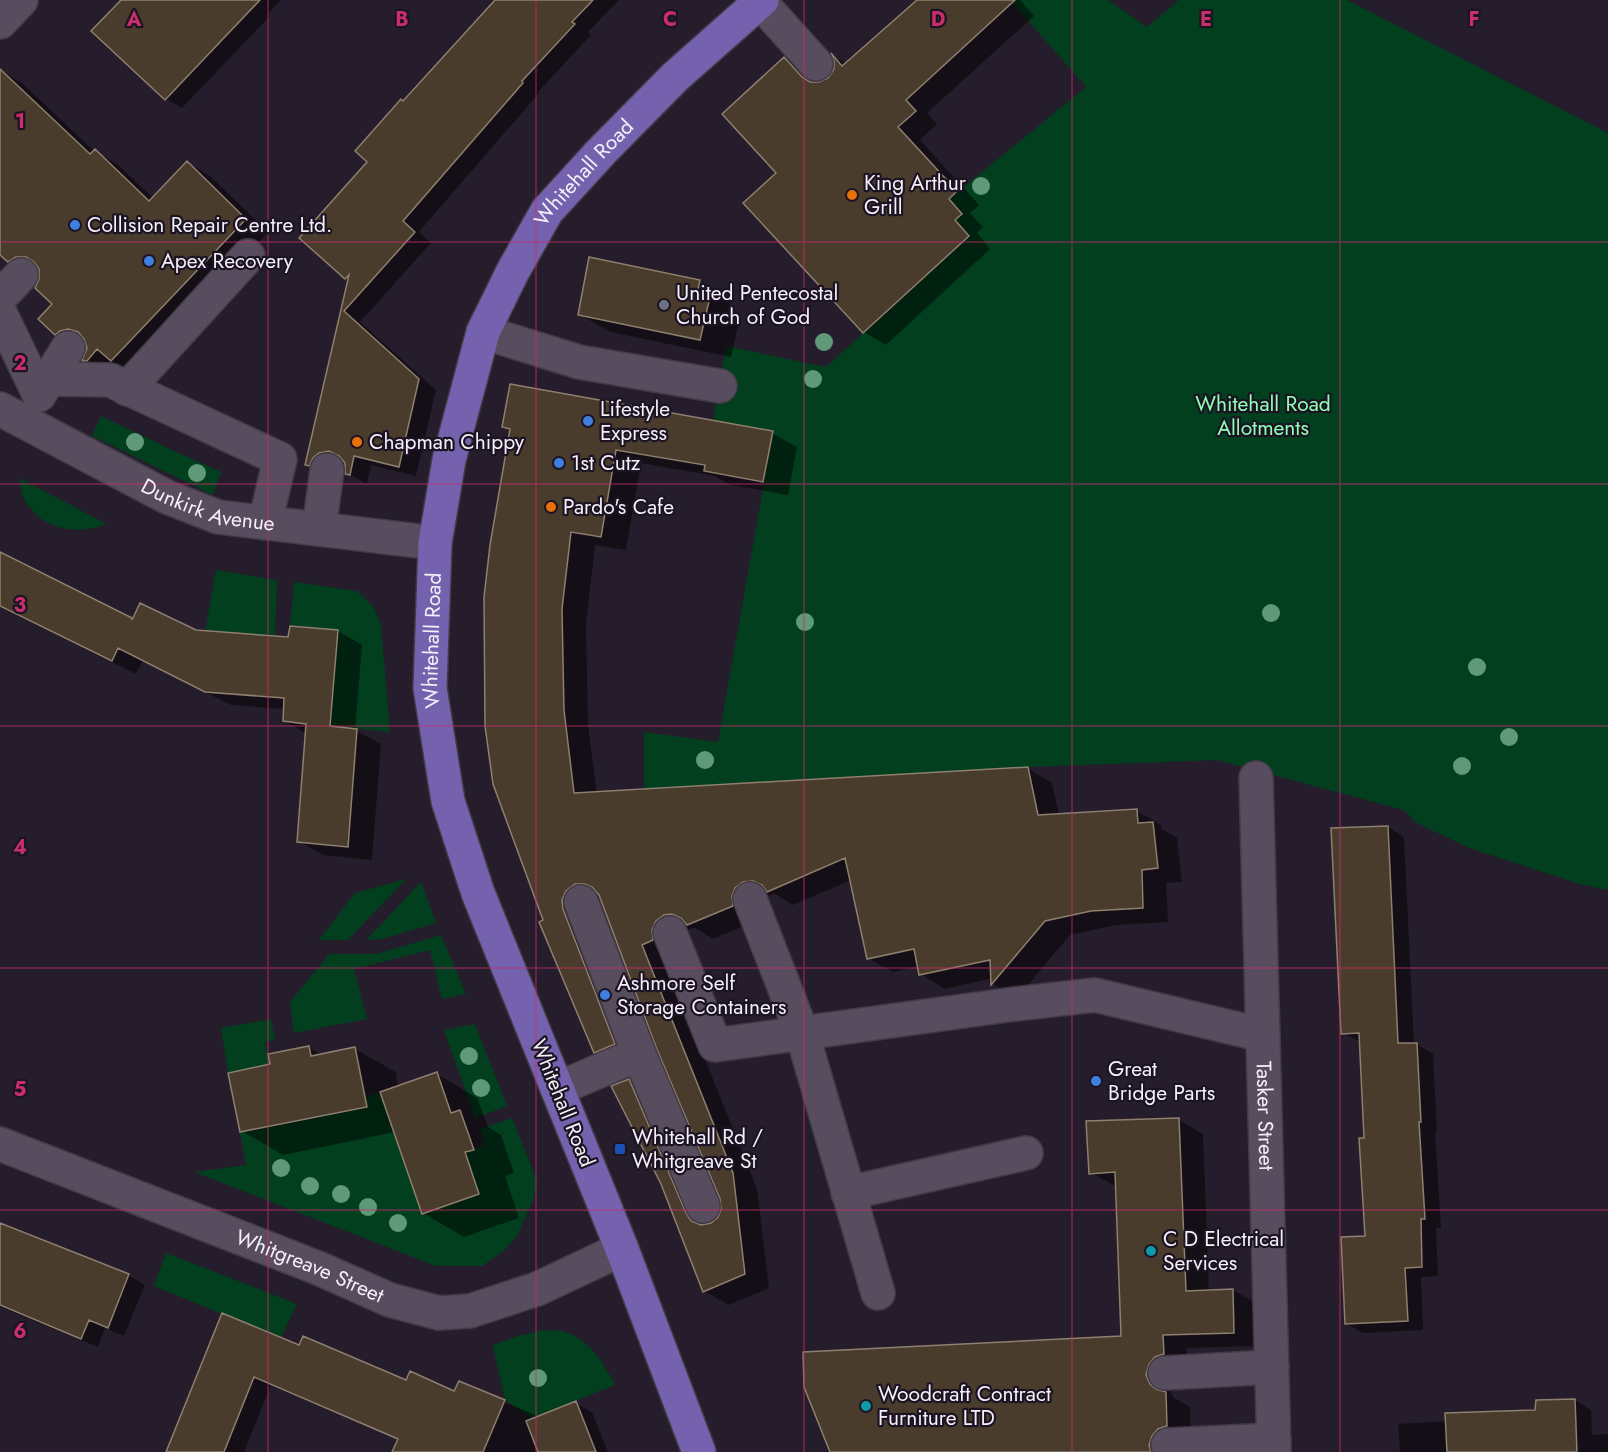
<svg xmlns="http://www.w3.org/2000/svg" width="1608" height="1452" viewBox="0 0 1608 1452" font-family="Jost,sans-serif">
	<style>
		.green { fill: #013f1f }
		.shadow { fill: #0007 }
		.building { fill: #493c2c; stroke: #8e7f6e; stroke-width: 1.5 }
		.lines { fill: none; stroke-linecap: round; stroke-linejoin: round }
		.minor-casing { stroke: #423a47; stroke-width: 36 }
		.major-casing { stroke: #423a47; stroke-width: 36 }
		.minor { stroke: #574d5f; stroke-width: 33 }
		.major { stroke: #7562ae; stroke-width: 33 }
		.tree { fill: #5f9978 }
		.grid { fill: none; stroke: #c72e6b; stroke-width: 1.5; stroke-opacity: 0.55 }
		.food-dot { fill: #e8710a; stroke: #1c1422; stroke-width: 2 }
		.shop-dot { fill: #3f7fe0; stroke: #1c1422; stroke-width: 2 }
		.worship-dot { fill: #6b7280; stroke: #1c1422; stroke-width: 2 }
		.transit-dot { fill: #1a4fb4; stroke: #1c1422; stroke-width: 2 }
		.culture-dot { fill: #0f9aa8; stroke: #1c1422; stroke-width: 2 }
		.labels { text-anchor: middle; stroke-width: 4.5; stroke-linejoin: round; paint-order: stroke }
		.street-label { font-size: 21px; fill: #f5effa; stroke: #1c1422 }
		.poi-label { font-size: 21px; fill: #f5effa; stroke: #1c1422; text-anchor: start }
		.park-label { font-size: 21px; fill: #8efeb6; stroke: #1c1422 }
		.grid-label { font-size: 20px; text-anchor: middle; font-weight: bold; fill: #c72e6b; stroke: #1c1422; stroke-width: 4.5; stroke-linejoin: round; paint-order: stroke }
	</style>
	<rect width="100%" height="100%" fill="#261d2c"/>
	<!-- green -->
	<path class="green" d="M1010 0H1108L1147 27 1179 0H1347L1608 133V890L1580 884 1469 848 1415 822 1404 810 1217 760 1028 767 644 789V732L718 742 773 432 713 421 726 346 826 367 969 236 955 220 962 213 949 199 1086 87Z
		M101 416 172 450 221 472 213 495 92 436Z
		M19 478 107 524C76 535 44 531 25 501 21 494 21 485 19 478Z
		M216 570 277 580 275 636 205 631Z
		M294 582 357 591 373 606 381 625 390 732 330 726 338 630 290 626Z
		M406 879 348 940H319L355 893Z
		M421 882 436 923 382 939 366 940Z
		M441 935 466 994 442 999 430 950 354 969 367 1019 294 1033 290 1002 329 954H376Z
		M271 1019 275 1040 265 1042 270 1064 228 1073 221 1028Z
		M475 1024 507 1106 475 1118 444 1030Z
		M380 1092 422 1214 478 1195 465 1152 485 1145 480 1129 512 1118 537 1180 535 1195 518 1234 505 1250 482 1266H436L194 1172 246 1165 240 1132 367 1107 365 1097Z
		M166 1253 297 1304 281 1338 154 1286Z
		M542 1330C548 1331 555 1330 561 1331 588 1337 604 1363 615 1385L532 1418 505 1400 493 1345 519 1336Z"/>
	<!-- shadow -->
	<path class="shadow" d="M122 0H281L268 14 270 16 182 108 166 99Z
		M497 0H619L588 32 591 35 538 92 539 93 419 232 431 243 360 322 436 390 416 476 371 465 367 484 347 473 344 461 337 462 324 474 307 464 349 280 345 278 369 162 404 102Z
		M919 0H1020L1034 16 927 113 937 124 920 140 979 205 970 213 983 227 977 233 990 249 886 345 864 332 778 173 784 58 807 71 818 84 829 79 835 71 834 57 847 64Z
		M0 70 22 83 94 151 117 164 154 199 188 163 210 176 268 232 134 373 118 364 110 373H106L84 360 88 348 87 343 79 347 56 334 54 303 41 279 40 269 31 274 8 261 0 253Z
		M590 258 700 281 731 299 728 310 740 317 731 357 610 332 579 314Z
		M504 427 772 433 797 447 788 495 730 485 715 476 641 463 626 550 595 545 586 624 588 725 597 793 1027 768 1052 783 1059 815 1137 811 1161 825 1162 829 1177 838 1182 882 1166 883 1168 922 1116 925 1070 935 1017 998 993 984V978L945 989 921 974 919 966 893 972 868 958 851 880 793 905 775 894 768 895 760 902 757 920 713 939 695 928 689 929 680 935 665 959 757 1189 769 1288 729 1305 704 1291 629 1080 654 1095 708 1225 719 1218 723 1209 722 1198 601 897 591 905 639 1058 619 1066 595 1052 545 921 511 431Z
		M0 554 133 621 196 632 290 639 338 631 362 645 355 730 381 744 372 860 323 855 298 841 307 734 284 721 285 709 231 705 143 661 136 674 0 607Z
		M1388 827 1404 837 1414 1044H1417L1433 1054 1437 1131H1435L1441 1228H1436L1438 1276 1421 1277 1423 1330 1363 1333 1347 1324 1366 1237 1361 1042 1342 1033Z
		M309 1048 322 1055 355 1049 396 1072 398 1087 437 1074 477 1098 488 1127 501 1135 514 1173 505 1176 519 1218 464 1237 423 1213 395 1132 283 1155 242 1131 272 1065Z
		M1179 1120 1203 1134 1209 1291 1233 1290 1257 1304 1258 1346 1186 1348 1188 1368 1172 1379 1170 1389 1173 1397 1190 1407 1191 1440 1175 1452H831L1122 1338 1117 1187 1091 1173 1087 1123Z
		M0 1223 128 1275 145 1285 124 1336 105 1328 98 1347 0 1307Z
		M223 1315 300 1347 407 1382 455 1393 459 1383 540 1417 575 1403 592 1412 608 1452H428L271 1385 244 1452H168Z
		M1575 1400 1591 1410 1592 1435 1608 1434V1452H1400L1398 1424 1447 1421 1537 1412V1402Z"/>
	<!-- building -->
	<path class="building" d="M121 0H260L165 100 91 31Z
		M495 0H593L572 22 575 24 522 81 523 83 403 221 415 232 344 311 419 379 399 467 354 456 350 475 345 474V463L339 456 329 451 319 453 313 458 309 466 305 465 349 275 345 279 299 238 367 162 355 151 401 99 403 101Z
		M917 0H1015L906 100 916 111 898 127 957 191 949 199 962 214 955 220 969 236 863 333 743 203 776 173 722 114 784 57 802 77 810 82H819L828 78 834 69V61L831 53 842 66Z
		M0 69 90 154 95 149 149 201 187 161 246 219 111 361 97 349 87 361H82L87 348 84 339 78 332 68 329 60 331 55 335 38 319 52 304 35 288 39 279V269L34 262 26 257H16L8 262 0 255Z
		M589 257 700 280 697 295 710 297 700 340 578 315Z
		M510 384 773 431 763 482 704 471 705 465 616 450 601 537 571 532 562 609 563 661 564 710 574 793 1028 767 1038 815 1137 809 1138 823 1153 822 1158 868 1142 870 1143 908 1091 911 1045 921 991 985 990 960 919 975 914 949 867 959 845 858 767 892 762 885 753 881 743 882 735 888 732 896 733 906 687 925 681 918 672 914 664 915 656 921 652 930 653 940 642 945 733 1173 745 1274 703 1292 661 1184 611 1086 629 1079 686 1213 691 1221 701 1225 711 1223 718 1217 721 1209 720 1199 656 1047 599 895 592 887 585 884H575L566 891 562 900 563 909 615 1044 594 1053 539 922 543 920 493 784 485 726 484 597 490 545 510 429 502 427Z
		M0 552 132 618V620L140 603 196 630 288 637 290 626 338 630 330 726 357 729 348 847 297 842 306 724 283 721 284 698 205 692 118 648 112 661 0 606Z
		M1388 826 1398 1043H1417L1421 1122H1419L1425 1219H1421L1422 1267 1405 1268 1408 1321 1345 1324 1341 1237 1365 1236 1359 1138H1364L1359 1033 1341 1034 1331 828Z
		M309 1046 311 1056 355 1047 367 1107 240 1132 228 1073 270 1064 268 1054Z
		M437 1072 451 1113 460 1110 474 1150 465 1152 479 1194 422 1214 380 1092Z
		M1179 1118 1186 1291 1233 1289 1234 1333 1163 1335 1164 1354 1155 1357 1149 1364 1146 1375 1150 1384 1156 1389 1166 1392 1167 1426 1158 1429 1152 1436 1149 1445 1151 1452H830L804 1387 803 1352 1121 1336 1115 1172 1089 1174 1086 1121Z
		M0 1223 129 1274 108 1328 89 1320 81 1339 0 1305Z
		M222 1313 299 1345 303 1336 406 1380 410 1371 454 1391 459 1381 505 1400 483 1452H392L398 1439 254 1377 224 1452H166Z
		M1575 1399 1577 1452H1447L1445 1413 1535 1410 1536 1400Z
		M576 1401 596 1452H538L526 1421Z"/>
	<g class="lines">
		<defs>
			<g id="minor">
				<path d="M760 2 816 64"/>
				<path d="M0 22 21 0"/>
				<path d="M0 297 21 275"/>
				<path d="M0 313 39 394"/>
				<path d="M483 332 579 362 720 386"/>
				<path d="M49 379 110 380 280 459 265 523"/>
				<path d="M127 389 248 256"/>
				<path d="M39 395 68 348"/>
				<path id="s1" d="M0 409 167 497 218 517 435 543"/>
				<path d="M319 529 327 470"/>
				<path id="s2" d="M1256 778 1274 1452"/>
				<path d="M750 899 802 1033 878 1293"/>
				<path d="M581 902 639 1054 703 1206"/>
				<path d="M670 933 715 1045 1015 1004 1095 995 1263 1035"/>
				<path d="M557 1089 639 1054"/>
				<path id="s3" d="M0 1144 318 1268 390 1300 439 1313 470 1311 537 1289 622 1249"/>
				<path d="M848 1193 1026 1153"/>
				<path d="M1165 1373 1272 1367"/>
				<path d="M1168 1445 1274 1440"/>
			</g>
			<g id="major">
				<path id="s4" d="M699 1452 622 1249 478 893 448 801 430 688 435 543 449 460 483 332 513 271 547 211 601 152 675 77 762 0"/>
			</g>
		</defs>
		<!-- minor casing -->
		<use href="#minor" class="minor-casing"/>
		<!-- major casing -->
		<use href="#major" class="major-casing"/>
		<!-- minor -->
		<use href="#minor" class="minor"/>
		<!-- major -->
		<use href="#major" class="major"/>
	</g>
	<!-- trees -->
	<g class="tree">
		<circle cx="981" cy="186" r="9"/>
		<circle cx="824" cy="342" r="9"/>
		<circle cx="813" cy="379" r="9"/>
		<circle cx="135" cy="442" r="9"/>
		<circle cx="197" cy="473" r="9"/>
		<circle cx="1271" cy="613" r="9"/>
		<circle cx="805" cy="622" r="9"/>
		<circle cx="1477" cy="667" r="9"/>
		<circle cx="1509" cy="737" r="9"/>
		<circle cx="705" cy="760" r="9"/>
		<circle cx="1462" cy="766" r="9"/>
		<circle cx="469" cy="1056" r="9"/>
		<circle cx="481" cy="1088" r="9"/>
		<circle cx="281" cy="1168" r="9"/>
		<circle cx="310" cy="1186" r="9"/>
		<circle cx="341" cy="1194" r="9"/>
		<circle cx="368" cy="1207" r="9"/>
		<circle cx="398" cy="1223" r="9"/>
		<circle cx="538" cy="1378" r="9"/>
	</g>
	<!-- grid -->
	<path class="grid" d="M268 0V1452M536 0V1452M804 0V1452M1072 0V1452M1340 0V1452M0 242H1608M0 484H1608M0 726H1608M0 968H1608M0 1210H1608"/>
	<!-- markers -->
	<g class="food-dot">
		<circle cx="852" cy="195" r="6"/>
		<circle cx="357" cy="442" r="6"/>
		<circle cx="551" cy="507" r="6"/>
	</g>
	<g class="shop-dot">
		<circle cx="75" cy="225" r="6"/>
		<circle cx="149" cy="261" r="6"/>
		<circle cx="588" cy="421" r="6"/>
		<circle cx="559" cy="463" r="6"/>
		<circle cx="605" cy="995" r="6"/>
		<circle cx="1096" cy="1081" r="6"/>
	</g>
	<circle class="worship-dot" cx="664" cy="305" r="6"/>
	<rect class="transit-dot" x="614" y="1143" width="12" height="12" rx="3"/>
	<g class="culture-dot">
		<circle cx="1151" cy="1251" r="6"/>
		<circle cx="866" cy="1406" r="6"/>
	</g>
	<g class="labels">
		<!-- street labels -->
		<g class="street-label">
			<text dy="7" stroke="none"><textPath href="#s4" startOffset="1364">Whitehall Road</textPath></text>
			<text dy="7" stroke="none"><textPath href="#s1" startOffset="231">Dunkirk Avenue</textPath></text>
			<text dy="7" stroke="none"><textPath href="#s4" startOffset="860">Whitehall Road</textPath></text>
			<text transform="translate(563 1103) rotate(68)" y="7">Whitehall Road</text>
			<text dy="7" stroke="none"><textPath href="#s2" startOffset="338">Tasker Street</textPath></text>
			<text dy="7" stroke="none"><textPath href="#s3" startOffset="333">Whitgreave Street</textPath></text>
		</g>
		<!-- poi labels -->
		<g class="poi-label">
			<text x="864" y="190">King Arthur<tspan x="864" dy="24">Grill</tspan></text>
			<text x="87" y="232">Collision Repair Centre Ltd.</text>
			<text x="161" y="268">Apex Recovery</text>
			<text x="676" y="300">United Pentecostal<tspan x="676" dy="24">Church of God</tspan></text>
			<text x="600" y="416">Lifestyle<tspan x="600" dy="24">Express</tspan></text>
			<text x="369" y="449">Chapman Chippy</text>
			<text x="571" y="470">1st Cutz</text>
			<text x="563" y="514">Pardo's Cafe</text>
			<text x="617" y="990">Ashmore Self<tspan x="617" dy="24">Storage Containers</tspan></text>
			<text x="1108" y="1076">Great<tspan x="1108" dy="24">Bridge Parts</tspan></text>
			<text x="632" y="1144">Whitehall Rd /<tspan x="632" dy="24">Whitgreave St</tspan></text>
			<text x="1163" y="1246">C D Electrical<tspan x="1163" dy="24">Services</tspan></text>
			<text x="878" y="1401">Woodcraft Contract<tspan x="878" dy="24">Furniture LTD</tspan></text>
		</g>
		<!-- park labels -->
		<g class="park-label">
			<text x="1263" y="411">Whitehall Road<tspan x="1263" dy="24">Allotments</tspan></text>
		</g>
	</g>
	<g class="grid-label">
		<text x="134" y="26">A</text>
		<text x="402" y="26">B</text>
		<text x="670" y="26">C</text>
		<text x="938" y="26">D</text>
		<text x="1206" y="26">E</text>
		<text x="1474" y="26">F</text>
		<text x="20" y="128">1</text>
		<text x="20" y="370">2</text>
		<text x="20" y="612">3</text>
		<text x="20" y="854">4</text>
		<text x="20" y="1096">5</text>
		<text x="20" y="1338">6</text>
	</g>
</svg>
